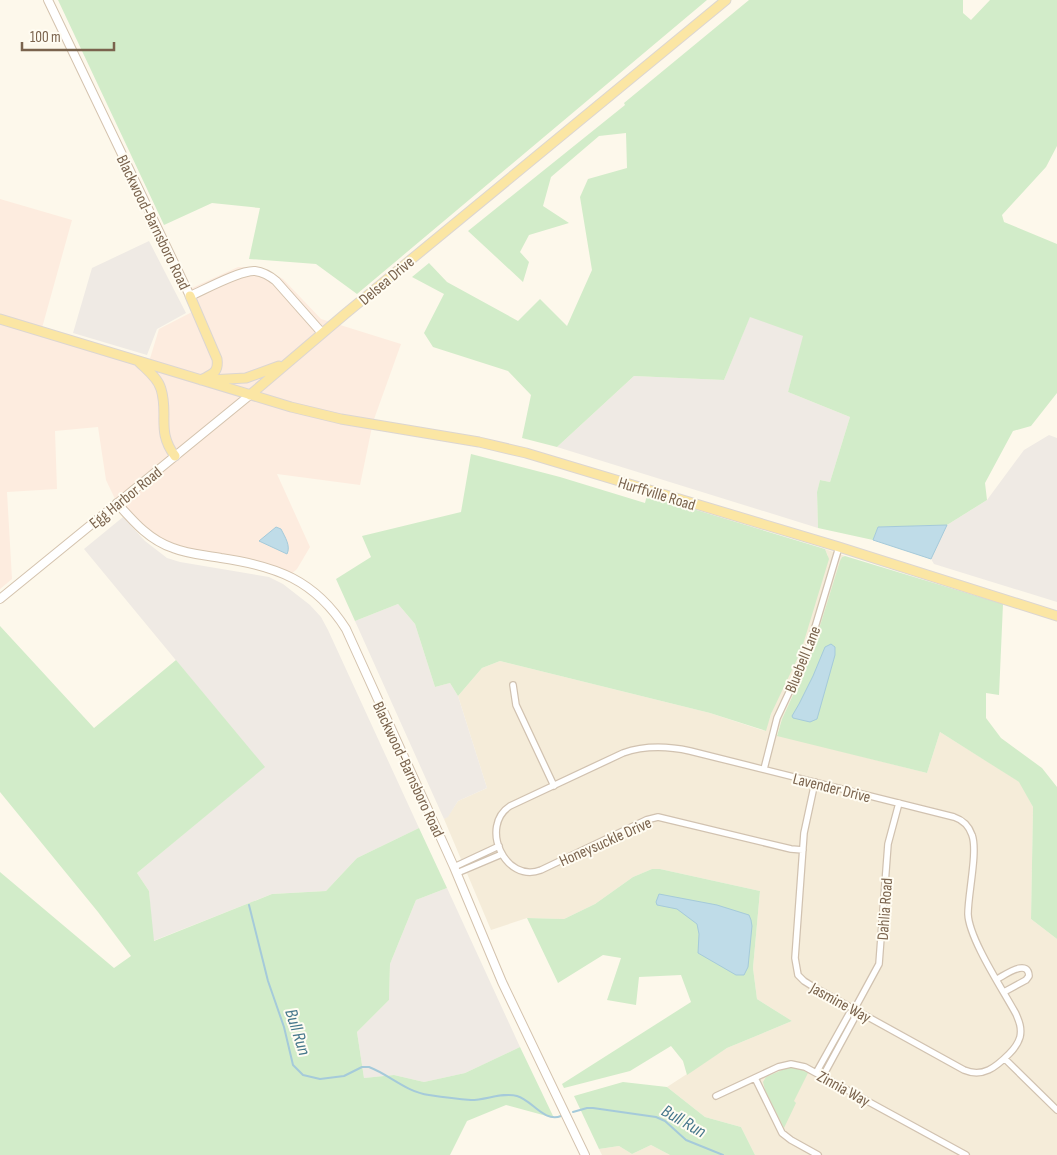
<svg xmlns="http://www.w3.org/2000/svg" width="1057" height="1155" viewBox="0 0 1057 1155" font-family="'Sofia Sans Condensed',sans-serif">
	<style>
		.residential { fill: #f5ecd9 }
		.commercial { fill: #fdecdf }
		.industrial { fill: #efeae4 }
		.green { fill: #d2ecc9 }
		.water { fill: #bfdce8; stroke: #a5cada }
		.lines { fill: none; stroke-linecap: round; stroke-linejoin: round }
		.stream { stroke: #a5cada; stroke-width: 2 }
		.minor-casing { stroke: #d1c2b0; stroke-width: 8 }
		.secondary-casing { stroke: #d4c3ae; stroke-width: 10 }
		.primary-casing { stroke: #dcd6d1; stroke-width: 11 }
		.minor { stroke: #fff; stroke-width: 5.5 }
		.secondary { stroke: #fff; stroke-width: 8 }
		.primary { stroke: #fbe6a4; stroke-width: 9 }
		.labels { text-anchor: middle; stroke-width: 4; stroke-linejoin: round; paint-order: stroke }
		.street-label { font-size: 16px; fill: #7a634d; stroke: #fffcf2 }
		.water-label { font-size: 18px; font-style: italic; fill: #46778c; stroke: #fffcf2 }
	</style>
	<rect width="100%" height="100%" fill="#fdf8eb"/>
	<!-- residential -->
	<path class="residential" d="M825 549 845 556 842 557 810 658 782 719 777 735 927 773 940 732 1020 782 1033 807 1031 919 1057 939V1155H755L741 1127 705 1117 667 1087 727 1048 792 1021 757 999 753 968 760 891 660 869H652L633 877 595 904 564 919 527 918 491 930 444 819 448 816 458 801 487 788 458 696 482 668 500 661 710 713 765 731 828 556Z
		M651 1145 670 1155H602L599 1149 619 1146 632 1154Z"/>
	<!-- commercial -->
	<path class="commercial" d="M0 199 72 220 42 328 0 315Z
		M238 267 263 268 283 279 321 319 401 344 373 422 360 485 277 474 310 547 297 569 289 576 159 542 117 503 106 480 98 427 55 431 57 489 7 492 12 579 0 589V323L51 339 148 365 159 329 192 312 183 292Z"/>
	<!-- industrial -->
	<path class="industrial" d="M149 241 186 313 157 329 147 355 73 333 92 268Z
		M750 316 804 336 788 392 850 417 830 482 820 480 817 493 818 528 557 447 634 376 724 380Z
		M1049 435 1057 438V602L934 564 931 559 878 541 880 527 947 525 987 500 1024 450Z
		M123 517 145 541 167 558 180 562 269 577 283 584 310 605 321 617 328 630 419 828 357 858 326 891 272 894 153 941 149 891 137 873 264 767 84 549Z
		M398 604 415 624 435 687 450 683 458 696 487 788 458 801 448 817 444 819 355 621Z
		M447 888 520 1047 465 1073 424 1082 394 1075 364 1078 357 1032 389 1000 390 964 416 900Z"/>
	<!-- green -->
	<path class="green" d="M58 0H707L357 294 316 264 249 259 260 208 212 203 164 225Z
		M749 0H963V13L971 20 990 0H1057V146L1046 167 1002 215 1004 222 1057 244V393L1031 426 1013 431 985 483 987 500 947 525 878 527 873 540 818 528 817 492 820 480 830 482 850 417 788 392 803 336 750 317 724 380 634 376 557 447 522 438 531 395 508 371 433 347 424 333 444 294 412 277 429 263 447 282 518 321 540 299 567 326 592 270 580 197 588 179 627 168 626 133 599 136 551 177 543 206 569 223 529 235 520 252 529 262 523 282 468 231 625 105 624 103Z
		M471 454 560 477 645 503 647 495 825 549 829 559 801 651 771 714 766 731 710 713 500 661 482 668 458 696 450 683 435 687 415 624 398 604 355 621 336 579 371 557 362 536 461 512Z
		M845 556 1003 604 999 695 986 693V718L1001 738 1042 768 1057 787V939L1031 919 1033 807 1019 782 940 732 927 773 777 736 782 719 810 658 840 561 842 557Z
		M0 626 94 728 176 660 265 767 137 873 149 891 154 941 272 894 326 891 357 858 419 828 447 888 416 900 390 964 389 1000 357 1032 364 1078 394 1075 424 1082 465 1073 520 1047 554 1118 506 1105 467 1121 450 1155H0V872L114 968 131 956 98 912 0 792Z
		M652 869H660L760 891 753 968 757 999 792 1021 727 1048 687 1075 683 1061 671 1046 630 1071 564 1088 562 1084 691 1002 681 975 639 977 636 1005 607 1000 621 958 603 955 558 983 527 918 564 919 595 904 633 877Z
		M789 1067 798 1068 808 1073 794 1101 796 1103 784 1128 765 1090 763 1082 766 1077Z
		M623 1082 667 1087 705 1117 741 1127 755 1155H670L651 1145 632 1154 619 1146 599 1149 574 1096Z"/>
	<!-- water -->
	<path class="water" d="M947 525 931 559 873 540 878 527Z
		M276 527 281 529C285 537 291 546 287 554L259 541Z
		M831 644 835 647V655L817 719 810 722 793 718 792 716 799 704 813 676 825 647Z
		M659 894 717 905 749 915 751 920 752 926 748 967 744 975H736L698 953 699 934 697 924 677 909 657 905 656 902Z"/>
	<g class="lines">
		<!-- stream -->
		<path class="stream" d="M249 905 268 981 284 1027 293 1065 303 1075 320 1079 344 1076 362 1067H369C390 1075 406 1092 429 1095 442 1097 457 1099 471 1100 486 1100 503 1092 517 1096 532 1100 544 1123 561 1116
			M573 1112 587 1108H593L656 1117 665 1121 686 1140 723 1155"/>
		<defs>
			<path id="minor" d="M513 685 516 705 554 786
				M764 769 777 718 807 654 839 547
				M803 850 791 849 658 817 646 820 541 870C505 884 479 826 510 806L623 753C646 745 667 746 690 751L954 817C963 820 969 826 972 835 978 851 968 894 968 914 969 939 1003 990 1016 1014 1019 1021 1022 1028 1020 1037 1018 1044 1014 1049 1009 1054 996 1067 983 1078 964 1070L812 986 804 981 798 975 795 958 804 833 815 782
				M454 867 499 846
				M457 873 502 854
				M997 979C1005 975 1028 958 1029 976L1026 980 1004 992
				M1005 1059 1057 1110
				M816 1073 849 1014 854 1010 879 964 888 844 899 803
				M823 1076 854 1019V1010
				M755 1078 782 1133 791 1140 818 1155
				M716 1096 778 1067 791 1064 805 1067 966 1155"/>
			<path id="secondary" d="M48 0 190 296C204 290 240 270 255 271 263 272 270 276 276 281L322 333
				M117 503C133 521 149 540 173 548 188 554 205 555 221 558 276 566 315 580 346 629L454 867 502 982 585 1155
				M0 599 250 395"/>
			<path id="primary" d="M190 296 217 359C219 373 212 374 201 380
				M0 319 291 407 341 419 479 442 526 453 839 547 1057 616
				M139 362C147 370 158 378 161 389 169 415 156 431 175 456
				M209 380 246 378 279 366
				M250 395 345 314 726 0"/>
		</defs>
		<!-- minor casing -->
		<use href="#minor" class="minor-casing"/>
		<!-- secondary casing -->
		<use href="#secondary" class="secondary-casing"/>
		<!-- primary casing -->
		<use href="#primary" class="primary-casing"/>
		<!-- minor -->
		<use href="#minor" class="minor"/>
		<!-- secondary -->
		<use href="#secondary" class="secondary"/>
		<!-- primary -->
		<use href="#primary" class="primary"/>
	</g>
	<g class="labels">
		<!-- street labels -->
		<g class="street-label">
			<text transform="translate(154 222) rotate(64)" y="6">Blackwood-Barnsboro Road</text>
			<text transform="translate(386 280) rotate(-40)" y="6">Delsea Drive</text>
			<text transform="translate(657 493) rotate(17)" y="6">Hurffville Road</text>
			<text transform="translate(125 497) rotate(-39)" y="6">Egg Harbor Road</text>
			<text transform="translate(802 659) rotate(-68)" y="6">Bluebell Lane</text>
			<text transform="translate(409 769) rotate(65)" y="6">Blackwood-Barnsboro Road</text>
			<text transform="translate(832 787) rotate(14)" y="6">Lavender Drive</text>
			<text transform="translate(605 841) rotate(-24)" y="6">Honeysuckle Drive</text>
			<text transform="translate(884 909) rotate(-86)" y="6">Dahlia Road</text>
			<text transform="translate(841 1002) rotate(29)" y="6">Jasmine Way</text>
			<text transform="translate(844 1088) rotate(29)" y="6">Zinnia Way</text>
		</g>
		<!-- water labels -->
		<g class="water-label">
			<text transform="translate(298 1032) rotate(72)" y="6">Bull Run</text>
			<text transform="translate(684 1121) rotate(30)" y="6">Bull Run</text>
		</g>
	</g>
	<!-- scale -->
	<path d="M22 42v8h92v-8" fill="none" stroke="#7a634d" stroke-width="2.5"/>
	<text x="30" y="42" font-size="15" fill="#7a634d" stroke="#fffcf2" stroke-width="4" paint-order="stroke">100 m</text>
</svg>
